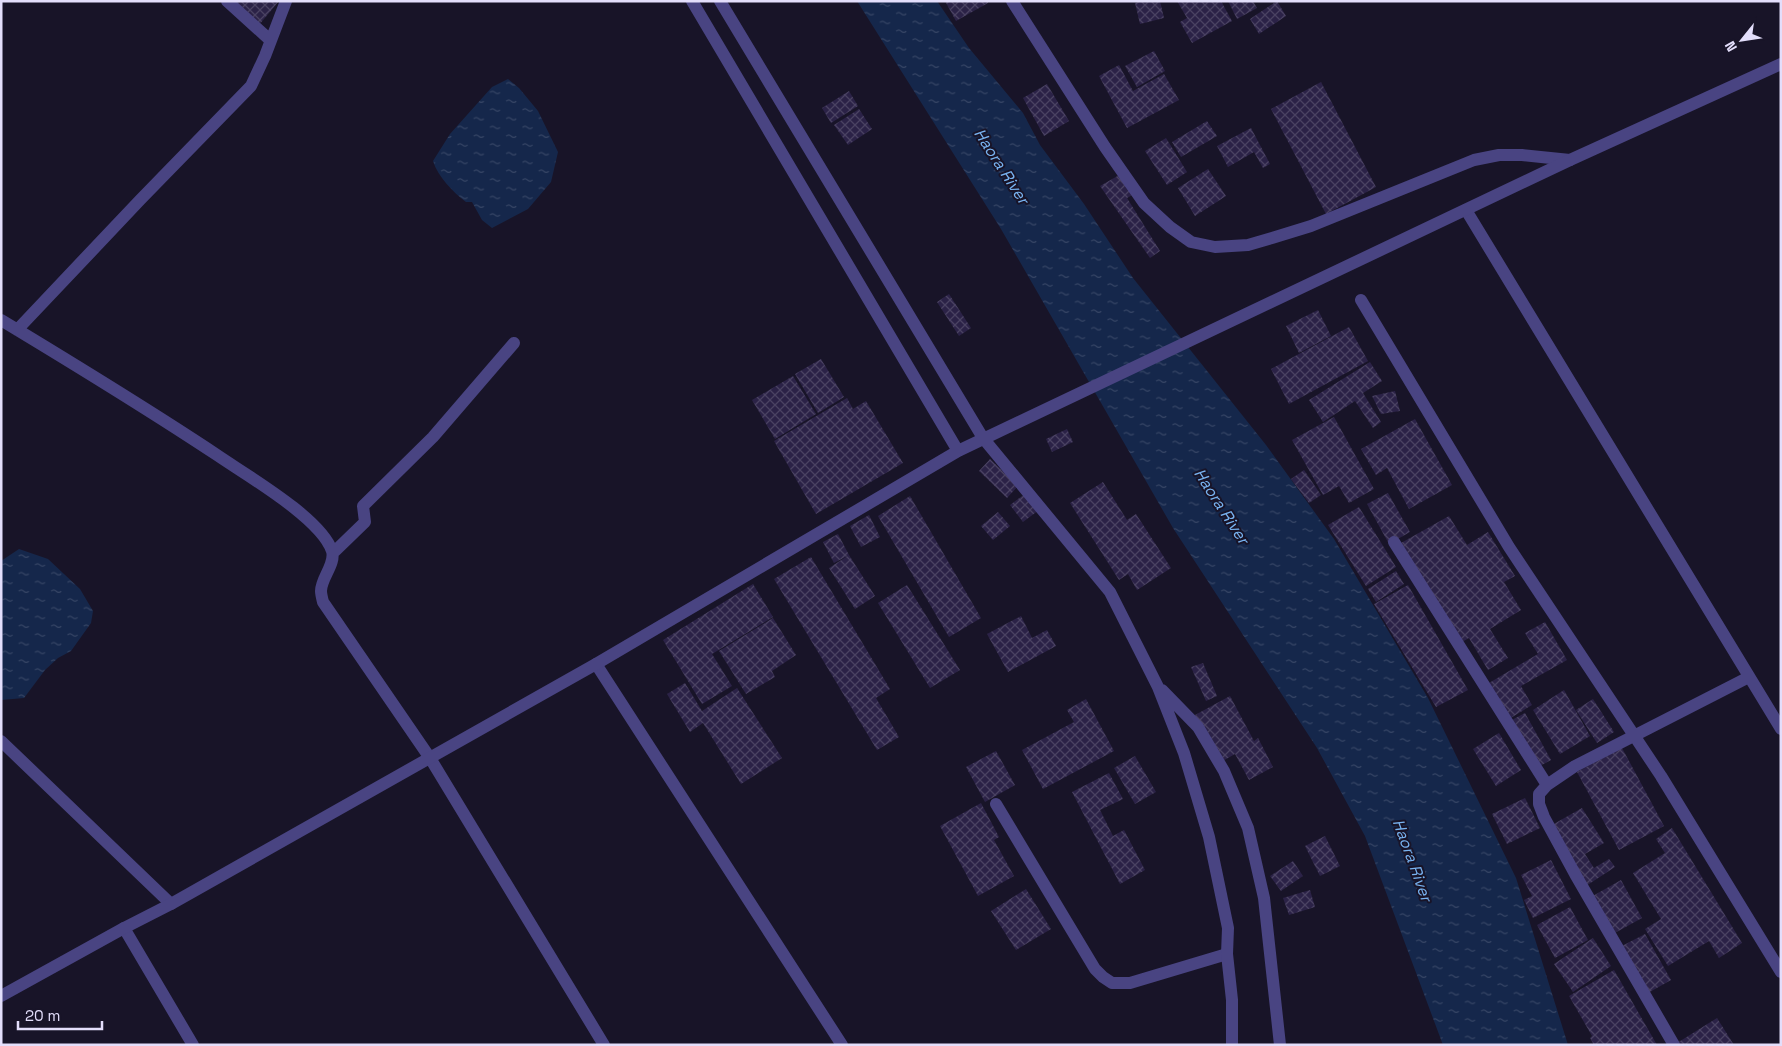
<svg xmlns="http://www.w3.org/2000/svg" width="1782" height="1046" viewBox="0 0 1782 1046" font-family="'Space Grotesk',sans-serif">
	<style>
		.water { fill: url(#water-ripples) }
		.building { fill: url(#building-cross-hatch) }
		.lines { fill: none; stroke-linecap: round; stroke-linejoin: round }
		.minor { stroke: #494482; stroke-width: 12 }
		.tertiary { stroke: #494482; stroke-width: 12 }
		.labels { text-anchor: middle; stroke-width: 4; stroke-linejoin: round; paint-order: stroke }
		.water-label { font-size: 16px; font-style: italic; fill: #78b2f0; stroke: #181428 }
	</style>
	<defs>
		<pattern id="water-ripples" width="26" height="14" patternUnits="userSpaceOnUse" patternTransform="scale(1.25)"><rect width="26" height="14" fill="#15274b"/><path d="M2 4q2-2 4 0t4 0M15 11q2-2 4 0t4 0" fill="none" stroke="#374666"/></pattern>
		<pattern id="building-cross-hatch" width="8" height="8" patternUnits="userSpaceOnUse" patternTransform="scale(1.25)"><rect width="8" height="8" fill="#2b2247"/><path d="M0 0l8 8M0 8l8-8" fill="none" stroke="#4a4262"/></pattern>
	</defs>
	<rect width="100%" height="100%" fill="#181428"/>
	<!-- water -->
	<path class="water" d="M857 1H937L969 48 1023 113 1040 145 1084 204 1133 278 1266 445 1334 539 1428 698 1516 878 1568 1045H1443L1365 836 1317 748 1173 528 1001 229Z
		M508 79 519 88 538 111 558 152 551 182 528 209 492 228 482 220 472 202H466C453 192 438 177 433 161L450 134 492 87Z
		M19 549 48 559 80 589 93 611 91 623 71 651 58 658 45 670 24 698 1 700V561Z"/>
	<!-- building -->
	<path class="building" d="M231 1H279L259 25Z
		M945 1H988V3L956 21Z
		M1142 1H1160L1164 18 1140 24 1135 3Z
		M1177 1H1221L1232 21 1192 43 1180 22 1187 18Z
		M1228 1H1253L1257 8 1237 19Z
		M1277 1 1286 16 1259 34 1250 19Z
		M1154 51 1165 71 1137 87 1125 66Z
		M1119 65 1133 91 1164 74 1179 100 1127 128 1099 76Z
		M1321 82 1376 187 1326 214 1271 109Z
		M1047 84 1069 121 1044 136 1023 98Z
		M849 91 858 106 831 123 822 108Z
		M859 109 872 129 848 145 834 125Z
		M1207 121 1217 136 1181 157 1172 142Z
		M1251 128 1270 164 1263 168 1254 152 1228 167 1217 146Z
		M1166 138 1187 172 1167 185 1145 151Z
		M1208 169 1226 196 1195 216 1178 188Z
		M1121 174 1134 194 1127 198 1160 251 1150 258 1100 186Z
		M949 294 971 328 959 336 937 302Z
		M1318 310 1331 336 1299 353 1286 326Z
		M1349 327 1368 361 1289 404 1271 369Z
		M821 359 844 397 818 413 795 374Z
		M1370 362 1382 381 1363 393 1381 422 1373 428 1355 401 1323 422 1309 400Z
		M793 376 816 414 775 439 752 400Z
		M1395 391 1400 411 1381 414 1372 396Z
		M847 398 853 409 866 401 903 463 816 514 774 441Z
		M1334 417 1374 489 1349 503 1339 486 1323 495 1292 440Z
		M1415 419 1452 485 1409 509 1387 468 1376 475 1361 449Z
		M1067 429 1073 442 1052 452 1046 439Z
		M990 459 1018 486 1007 498 979 471Z
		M1304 470 1321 495 1309 503 1291 479Z
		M1103 482 1127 520 1136 514 1171 568 1137 590 1128 574 1119 580 1070 503Z
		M1026 493 1039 510 1023 522 1010 505Z
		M1388 493 1410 532 1389 544 1367 504Z
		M910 496 981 618 949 637 878 516Z
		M1359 507 1396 567 1366 586 1328 525Z
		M998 512 1010 526 993 540 981 526Z
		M869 515 880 537 861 547 850 526Z
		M1449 516 1467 545 1488 532 1515 576 1504 582 1521 610 1490 629 1508 658 1488 670 1469 638 1462 642 1401 543Z
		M838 534 849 555 834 563 823 542Z
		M849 555 875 596 855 609 829 568Z
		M811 557 890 689 876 698 899 737 877 750 774 579Z
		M1396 571 1404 584 1376 602 1368 589Z
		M753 584 773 617 712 654 732 686 702 704 663 640Z
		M907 585 960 670 930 688 878 603Z
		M1408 585 1468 690 1436 707 1374 604Z
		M1021 616 1032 638 1047 630 1056 646 1008 672 987 634Z
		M773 618 796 655 772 671 775 677 746 694 719 651Z
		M1545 622 1567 660 1521 686 1532 705 1509 719 1489 683 1538 654 1525 633Z
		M1203 663 1217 696 1206 701 1191 667Z
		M685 683 702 711 737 688 782 758 741 784 703 723 690 732 667 694Z
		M1564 690 1590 736 1560 754 1533 710Z
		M1230 696 1254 741 1258 738 1273 767 1249 780 1235 754 1221 762 1195 715Z
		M1086 699 1114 751 1043 789 1022 750 1074 722 1067 710Z
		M1593 699 1614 732 1597 743 1576 710Z
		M1525 713 1551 760 1540 766 1510 721Z
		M1499 733 1521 770 1496 786 1473 749Z
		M1622 748 1664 826 1619 850 1577 772Z
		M996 751 1015 785 985 802 966 767Z
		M1135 756 1156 792 1135 804 1114 768Z
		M1109 773 1123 799 1100 810 1113 836 1124 830 1145 870 1120 884 1072 792Z
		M1525 798 1540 828 1507 844 1492 814Z
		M981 803 999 837 994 840 1014 876 978 896 940 826Z
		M1582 808 1604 843 1585 854 1594 868 1609 859 1615 867 1586 886 1552 825Z
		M1672 828 1742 943 1719 958 1709 941 1668 966 1645 929 1661 919 1633 873 1665 853 1656 839Z
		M1325 836 1340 866 1320 876 1305 846Z
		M1551 860 1571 899 1533 918 1524 900 1532 896 1521 875Z
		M1293 861 1303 876 1281 891 1270 876Z
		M1621 880 1642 918 1613 934 1591 897Z
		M1026 889 1051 929 1016 950 991 911Z
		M1310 890 1315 907 1289 915 1283 898Z
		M1570 907 1588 940 1555 958 1537 925Z
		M1645 934 1671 980 1648 993 1620 947Z
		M1593 938 1611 966 1573 992 1554 964Z
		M1614 970 1657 1045H1594L1590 1038 1592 1036 1569 996Z
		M1717 1018 1734 1045H1679L1677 1043Z"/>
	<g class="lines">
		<!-- minor -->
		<path class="minor" d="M227 1 270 40
			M1012 1 1105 147 1144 203 1170 227 1191 242 1215 247 1248 245 1272 238 1311 226 1474 160 1499 155H1522L1570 160
			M1466 210 1781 729
			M1361 300 1509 547 1661 776 1781 972
			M1 320C74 364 146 408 217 455 246 475 321 518 332 551 336 564 321 578 321 591 321 594 322 598 323 602L430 758 604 1045
			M17 330 140 200 251 86 265 56 286 1
			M1394 542 1547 785
			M333 553 365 522 363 506 433 437 514 343
			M596 664 842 1045
			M1 741 171 904
			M996 804 1095 969 1103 977 1112 983H1130L1227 954
			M124 928 193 1045
			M1674 1045 1575 874 1544 817 1539 804V794L1547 785 1575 766 1749 677"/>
		<!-- tertiary -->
		<path class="tertiary" d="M692 1 958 451
			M720 1 983 438 1110 592 1158 687 1184 753 1209 837 1228 928 1227 954 1232 1000V1045
			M1162 690 1198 727 1224 771 1248 828 1264 898 1280 1045
			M1 996 124 928 171 904 596 664 958 451 1570 160 1781 64"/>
	</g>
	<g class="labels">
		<!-- water labels -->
		<g class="water-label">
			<text transform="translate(1002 166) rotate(57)" y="6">Haora River</text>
			<text transform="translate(1222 506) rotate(57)" y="6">Haora River</text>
			<text transform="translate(1413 860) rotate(70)" y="6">Haora River</text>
		</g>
	</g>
	<!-- border -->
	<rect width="1782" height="1046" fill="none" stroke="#e3defb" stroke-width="5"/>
	<!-- north arrow -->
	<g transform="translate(1742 40) rotate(240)" stroke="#181428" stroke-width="4" paint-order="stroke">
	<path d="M0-4L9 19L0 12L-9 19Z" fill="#e3defb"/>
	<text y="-8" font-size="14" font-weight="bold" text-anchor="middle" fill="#e3defb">N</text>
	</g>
	<!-- scale -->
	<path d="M18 1021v8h84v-8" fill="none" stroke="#e3defb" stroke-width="2.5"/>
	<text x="25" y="1021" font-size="15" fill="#e3defb" stroke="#181428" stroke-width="4" paint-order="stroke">20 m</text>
</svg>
